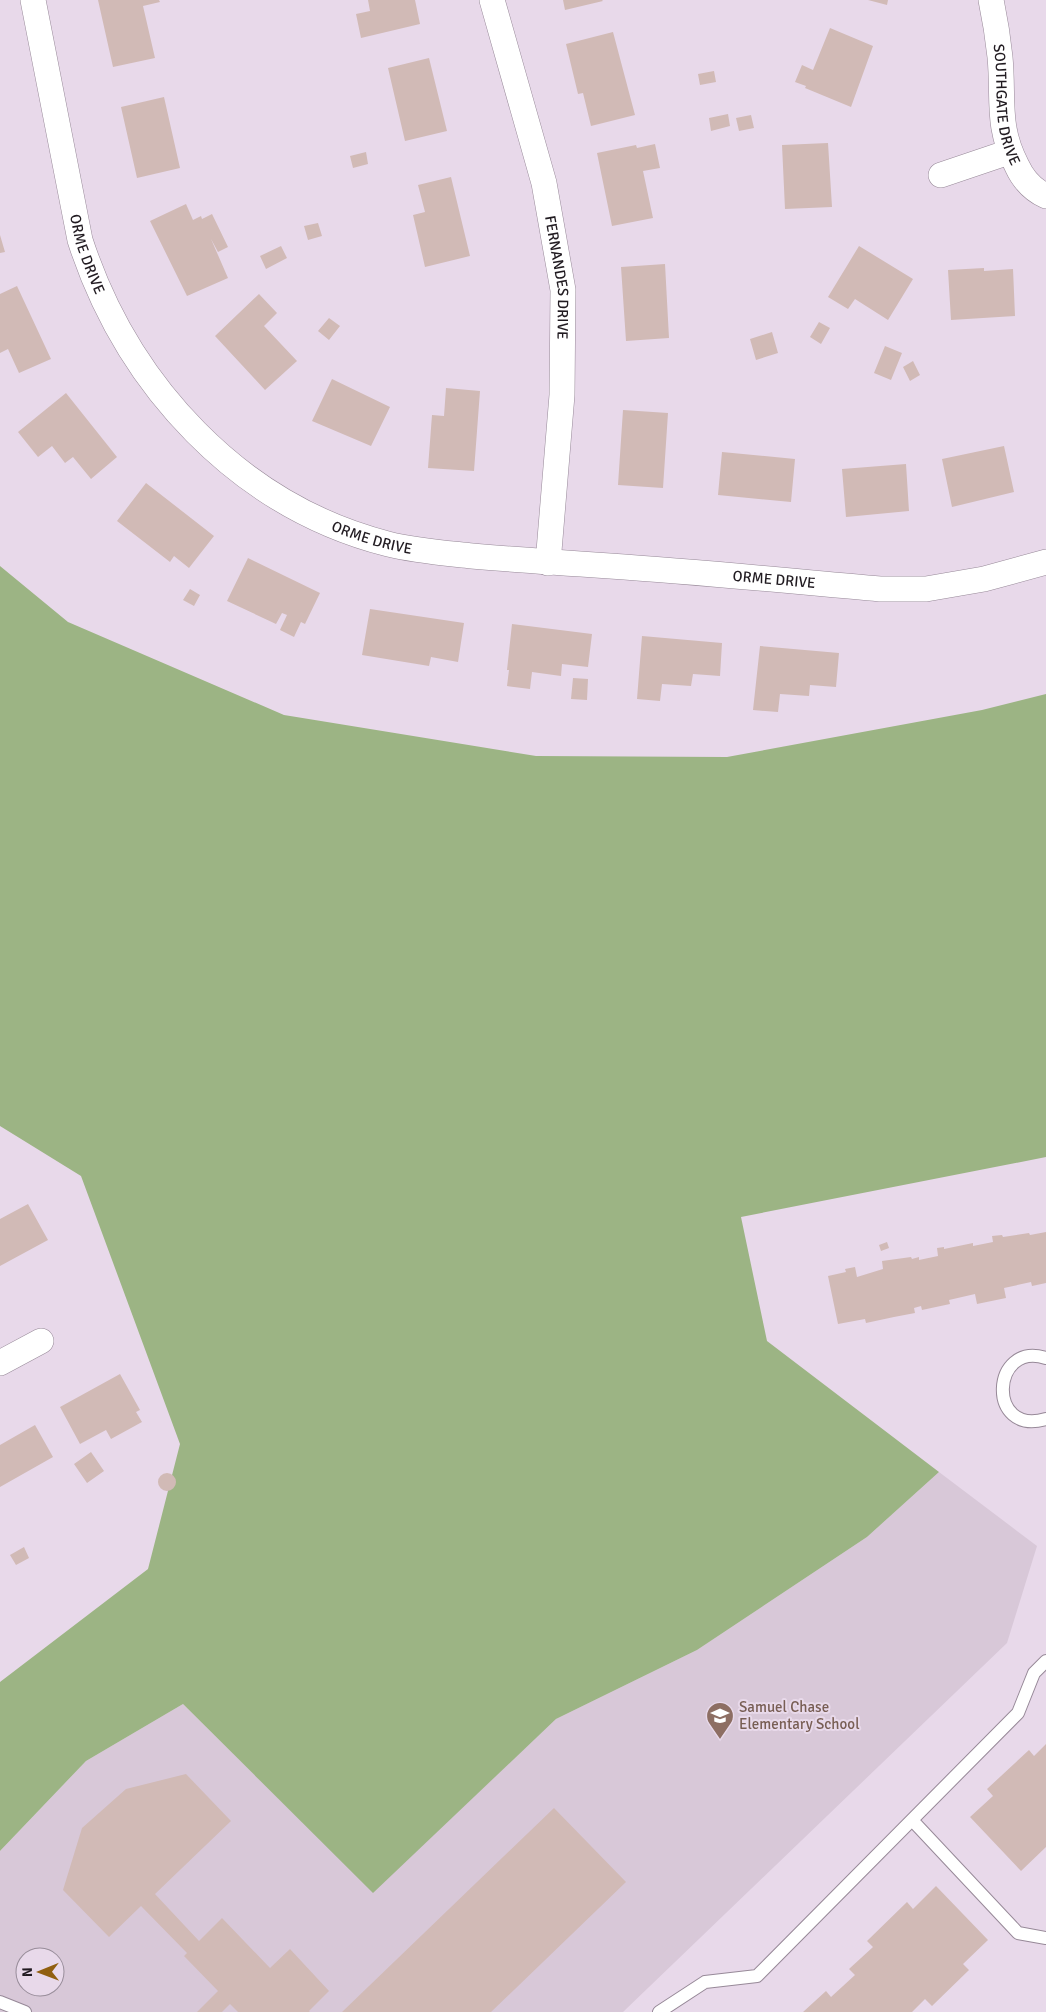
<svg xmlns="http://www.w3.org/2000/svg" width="1046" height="2012" viewBox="0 0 1046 2012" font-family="Signika,sans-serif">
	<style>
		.education { fill: #d8c8d8; fill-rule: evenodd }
		.forest { fill: #9cb484 }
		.building { fill: #d1bab6 }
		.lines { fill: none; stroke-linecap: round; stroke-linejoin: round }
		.lane-casing { stroke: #978998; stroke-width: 14 }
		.street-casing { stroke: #978998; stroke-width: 26 }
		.lane { stroke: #fff; stroke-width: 12 }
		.street { stroke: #fff; stroke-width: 25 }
		.labels { text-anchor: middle; stroke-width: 4; stroke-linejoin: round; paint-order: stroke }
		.street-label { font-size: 15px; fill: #211b21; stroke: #e8d9ea }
		.education-label { font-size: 15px; fill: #785e54; stroke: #e8d9ea; text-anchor: start }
	</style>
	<rect width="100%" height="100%" fill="#e8d9ea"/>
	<!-- education -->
	<path class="education" d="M939 1472 1037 1546 1007 1643 623 2012H0V1851L86 1761 183 1704 373 1892 556 1719 697 1650 867 1537ZM25 1957H55V1987H25Z"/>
	<!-- forest -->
	<path class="forest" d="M0 566 68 622 284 715 536 756 727 757 982 710 1046 694V1157L741 1217 767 1341 939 1472 867 1537 697 1650 556 1719 373 1893 183 1704 86 1761 0 1851V1682L148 1569 180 1444 81 1176 0 1126Z"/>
	<!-- building -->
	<path class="building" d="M98 0H159L160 2 143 6 155 58 113 67Z
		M368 0H415L420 24 361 38 356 14 370 11Z
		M563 0H602L603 1 565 10Z
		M868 0H888L887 5Z
		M830 28 873 46 851 107 805 88 806 86 795 82 802 65 813 70Z
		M613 32 635 115 591 126 583 93 578 94 566 44Z
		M429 58 447 131 405 141 388 68Z
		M714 71 716 82 700 85 698 74Z
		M164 97 180 168 137 178 121 107Z
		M728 114 730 126 711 131 709 118Z
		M751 115 754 128 739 131 736 118Z
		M828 143 832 207 785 209 782 145Z
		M655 144 660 168 643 171 653 218 612 226 597 153 636 145 637 148Z
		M366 152 368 164 353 168 350 156Z
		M451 177 470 256 425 267 413 215 425 212 418 185Z
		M186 204 193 220 201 216 202 219 212 214 228 247 218 252 211 239 228 278 187 296 150 221Z
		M318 223 322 236 308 240 304 226Z
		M0 235 5 252 0 253Z
		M281 246 287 258 266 269 260 256Z
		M859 246 913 279 888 320 855 299 848 309 828 297Z
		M665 264 669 338 626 341 621 267Z
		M984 268V271L1013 269 1015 316 951 320 948 270Z
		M17 286 51 359 19 373 8 349 0 353V294Z
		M259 294 277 313 264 326 297 361 265 390 215 336Z
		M329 318 340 326 329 340 318 331Z
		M819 322 830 328 821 344 810 337Z
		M772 332 778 353 756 360 750 339Z
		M885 346 902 353 891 380 874 373Z
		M913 361 920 375 910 381 903 367Z
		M332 379 390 407 371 446 312 421Z
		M446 388 480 391 474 471 428 468 432 415 444 416Z
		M66 393 117 457 91 479 73 457 65 463 52 446 38 457 18 432Z
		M623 410 668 413 663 488 618 485Z
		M1004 446 1014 492 952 507 942 459Z
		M722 452 795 459 791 502 718 495Z
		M906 464 909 511 846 517 842 469Z
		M146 483 214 536 189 568 174 556 170 562 117 521Z
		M248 558 320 593 305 624 301 622 294 637 280 630 287 615 282 613 276 624 227 601Z
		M190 589 200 595 194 606 183 600Z
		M370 609 464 623 458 662 431 657 429 666 362 655Z
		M512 624 592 634 588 667 562 664 561 676 532 672 530 689 507 686 509 670H507Z
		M642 636 722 643 720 676 693 674 691 686 662 684 660 701 637 699Z
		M760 646 839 653 836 687 810 685 809 696 780 694 778 712 753 710Z
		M573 678 588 679 587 700 571 699Z
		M28 1204 48 1240 0 1266V1219Z
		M1046 1232V1283L1032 1286 1031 1282 1004 1288 1006 1298 977 1304 975 1294 949 1300 950 1304 922 1310 921 1306 914 1308 915 1313 894 1317 866 1323 865 1319 838 1324 828 1276 846 1272 845 1269 855 1267 857 1277 883 1269 882 1261 911 1257 912 1259 919 1257V1260L938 1256 937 1248 944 1247V1249L973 1243V1246L993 1242 992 1236 1002 1235 1003 1237 1029 1233 1030 1235Z
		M887 1242 889 1248 881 1251 879 1245Z
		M120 1374 140 1410 136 1412 142 1422 111 1439 106 1430 80 1444 60 1407Z
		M35 1425 53 1457 0 1487V1445Z
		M91 1452 104 1471 87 1483 74 1464Z
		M158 1482a9 9 0 1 1 18 0a9 9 0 1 1-18 0Z
		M24 1547 29 1558 16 1565 10 1555Z
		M1046 1744V1847L1021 1871 970 1817 993 1796 987 1789 1029 1750 1034 1756Z
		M186 1774 231 1821 155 1894 199 1941 222 1918 270 1968 290 1949 329 1991 309 2011 310 2012H238L230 2004 222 2012H197L218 1991 184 1956 187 1953 141 1906 109 1937 63 1890 82 1828 126 1789Z
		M554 1808 626 1882 491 2012H342Z
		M936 1886 988 1940 963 1964 969 1970 932 2006 925 1999 912 2012H803L826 1991 831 1997 855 1975 849 1969 873 1947 867 1941 907 1902 913 1909Z"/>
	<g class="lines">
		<defs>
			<path id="lane" d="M1046 1358C991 1340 986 1437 1046 1419
				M912 1820 1018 1933 1046 1938
				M0 2002 25 2012
				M659 2012 705 1982 757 1976 1018 1713 1034 1673 1046 1661"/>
			<g id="street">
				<path id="s1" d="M33 0 80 240C127 385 239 506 388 544 416 551 444 553 472 556 518 560 564 563 610 566 700 572 790 581 880 589H926L984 579 1046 562"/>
				<path id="s2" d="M492 0 544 183 563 290 562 395 548 563"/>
				<path id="s3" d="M991 0C995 19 998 38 1000 57 1004 99 996 126 1017 166 1023 179 1033 190 1046 196"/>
				<path d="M941 175 1009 152"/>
				<path d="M0 1363 41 1341"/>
			</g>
		</defs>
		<!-- lane casing -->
		<use href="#lane" class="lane-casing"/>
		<!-- street casing -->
		<use href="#street" class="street-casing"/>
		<!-- lane -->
		<use href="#lane" class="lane"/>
		<!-- street -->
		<use href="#street" class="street"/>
	</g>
	<!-- icons -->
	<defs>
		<symbol id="school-pin" viewBox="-11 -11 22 30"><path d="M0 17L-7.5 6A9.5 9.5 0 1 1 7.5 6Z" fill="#8d6e63" stroke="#e8d9ea"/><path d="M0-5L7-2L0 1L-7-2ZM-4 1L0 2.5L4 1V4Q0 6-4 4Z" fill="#fff"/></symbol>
	</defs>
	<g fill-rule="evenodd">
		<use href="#school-pin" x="704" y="1700" width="32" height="43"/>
	</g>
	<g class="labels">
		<!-- street labels -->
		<g class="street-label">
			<text dy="5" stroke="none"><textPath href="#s3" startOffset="106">SOUTHGATE DRIVE</textPath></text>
			<text dy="5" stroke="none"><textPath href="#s1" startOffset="260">ORME DRIVE</textPath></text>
			<text dy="5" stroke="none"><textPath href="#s2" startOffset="286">FERNANDES DRIVE</textPath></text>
			<text dy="5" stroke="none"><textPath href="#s1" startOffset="679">ORME DRIVE</textPath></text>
			<text dy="5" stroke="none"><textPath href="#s1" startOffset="1084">ORME DRIVE</textPath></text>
		</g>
		<!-- education labels -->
		<g class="education-label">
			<text x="739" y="1712">Samuel Chase<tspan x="739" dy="17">Elementary School</tspan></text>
		</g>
	</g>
	<!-- north arrow -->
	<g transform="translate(40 1972) rotate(269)"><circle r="24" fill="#e8d9ea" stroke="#988d9a"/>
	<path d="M0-4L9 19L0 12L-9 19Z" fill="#915f0f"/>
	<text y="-8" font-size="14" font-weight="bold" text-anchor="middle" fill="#211b21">N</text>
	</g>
</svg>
